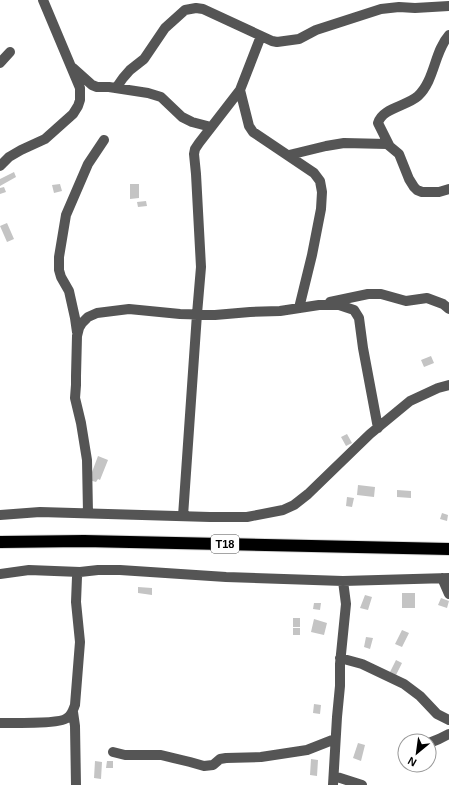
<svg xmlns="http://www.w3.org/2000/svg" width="449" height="785" viewBox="0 0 449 785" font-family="Helvetica,sans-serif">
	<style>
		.building { fill: #c4c4c4 }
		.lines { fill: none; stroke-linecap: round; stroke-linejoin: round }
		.highway-casing { stroke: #dbdbdb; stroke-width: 14 }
		.minor { stroke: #555; stroke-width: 10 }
		.highway { stroke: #000; stroke-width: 12 }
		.labels { text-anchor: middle; stroke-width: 3.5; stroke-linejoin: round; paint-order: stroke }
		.shield { fill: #fff; stroke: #4c4c4c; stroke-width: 1 }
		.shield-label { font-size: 11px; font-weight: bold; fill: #000 }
	</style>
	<rect width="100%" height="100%" fill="#fff"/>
	<!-- building -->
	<path class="building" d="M14 172 16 177 0 186V179Z
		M60 184 62 191 54 193 52 185Z
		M130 184H139V198L130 199Z
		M4 187 6 192 0 194V188Z
		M146 201 147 206 138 207 137 202Z
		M7 223 14 239 7 242 0 226Z
		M431 356 434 363 424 367 421 360Z
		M347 434 352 443 346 446 341 437Z
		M98 456 108 460 100 480 98 479 96 482 89 480Z
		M358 485 375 487 374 497 357 495Z
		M397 490 411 491V498L397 497Z
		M347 497 354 498 352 507 346 506Z
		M442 513 448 515 447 521 440 519Z
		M138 587 152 588V595L138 593Z
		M402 593H415V608H402Z
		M365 595 372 597 368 610 360 608Z
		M441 598 449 601 447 608 438 605Z
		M314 603H321L320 610 313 609Z
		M293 618H300V627H293Z
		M314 619 327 623 324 635 311 632Z
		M293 628H300V635H293Z
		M402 630 409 633 402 647 395 644Z
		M366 637 373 638 370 649 364 647Z
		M396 660 402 663 396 675 390 672Z
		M314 704 321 705 320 714 313 713Z
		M358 743 365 745 361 761 353 758Z
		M311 759 318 760 317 776 310 775Z
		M95 761 102 762 101 779 94 778Z
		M107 761H113V768H106Z"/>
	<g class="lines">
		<defs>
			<path id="highway" d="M0 542 84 541 449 549"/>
		</defs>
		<!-- highway casing -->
		<use href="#highway" class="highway-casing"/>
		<!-- minor -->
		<path class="minor" d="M0 63 10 52
			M73 68 92 85 97 87H109L148 93 161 97 182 117 192 122 211 127
			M116 88 123 78 130 70 144 59 165 28 185 10 196 8 203 9 272 41 277 42 299 39 316 30 381 9 399 7 415 8 449 6
			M240 90 249 126 253 132 314 173 320 181 322 192 321 209 312 255 299 308
			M389 145 378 123C382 108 407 106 418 96 435 80 434 52 449 35
			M289 155 326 146 344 143 387 144 399 154 409 179 414 187 417 190 422 192H439L449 189
			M0 166 9 157 21 150 45 139 73 114 78 106 80 100V88L43 0
			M330 302 368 294H381L406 301 427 298 443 304 449 309
			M77 332 75 318 69 291 61 277 59 270V257L66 215 88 164 104 140
			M88 513 87 460 81 423 75 398 76 385V376L77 336 79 328 82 323 88 317 97 313 129 309 180 314 215 315 250 312 280 311 319 305H339L354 310 359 318 363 348 378 428
			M0 515 40 512 210 517H247L283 510 294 505 308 494 370 434 410 401 438 388 449 385
			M183 516 197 314 201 267 196 174 194 154 195 149 199 143 240 90 261 36
			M0 574 29 570 80 572
			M442 578 449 594
			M340 658 362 664 404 684 420 696 437 714 449 720
			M73 712 75 726 76 785
			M0 723C12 723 60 724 67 718 72 715 73 710 75 705L80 642 76 602 77 577 78 574 80 572 98 570H120L226 577 343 581 449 578
			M429 743 439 739 449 734
			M113 752 125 755H161L190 762 204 766 213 765 220 759 226 758 261 757 307 750 335 739
			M403 752 405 751
			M334 776 362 785
			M333 785 337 717 340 686V664L346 604 343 581"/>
		<!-- highway -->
		<use href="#highway" class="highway"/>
	</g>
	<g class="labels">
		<!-- shield labels -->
		<rect class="shield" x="211" y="535" width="28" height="18" rx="3"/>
		<g class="shield-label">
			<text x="225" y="548">T18</text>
		</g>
	</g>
	<!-- north arrow -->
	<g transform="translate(417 753) rotate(209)"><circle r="19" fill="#ffffff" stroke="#999999"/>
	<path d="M0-3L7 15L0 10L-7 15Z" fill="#000000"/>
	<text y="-6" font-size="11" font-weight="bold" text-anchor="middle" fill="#000000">N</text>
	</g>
</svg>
